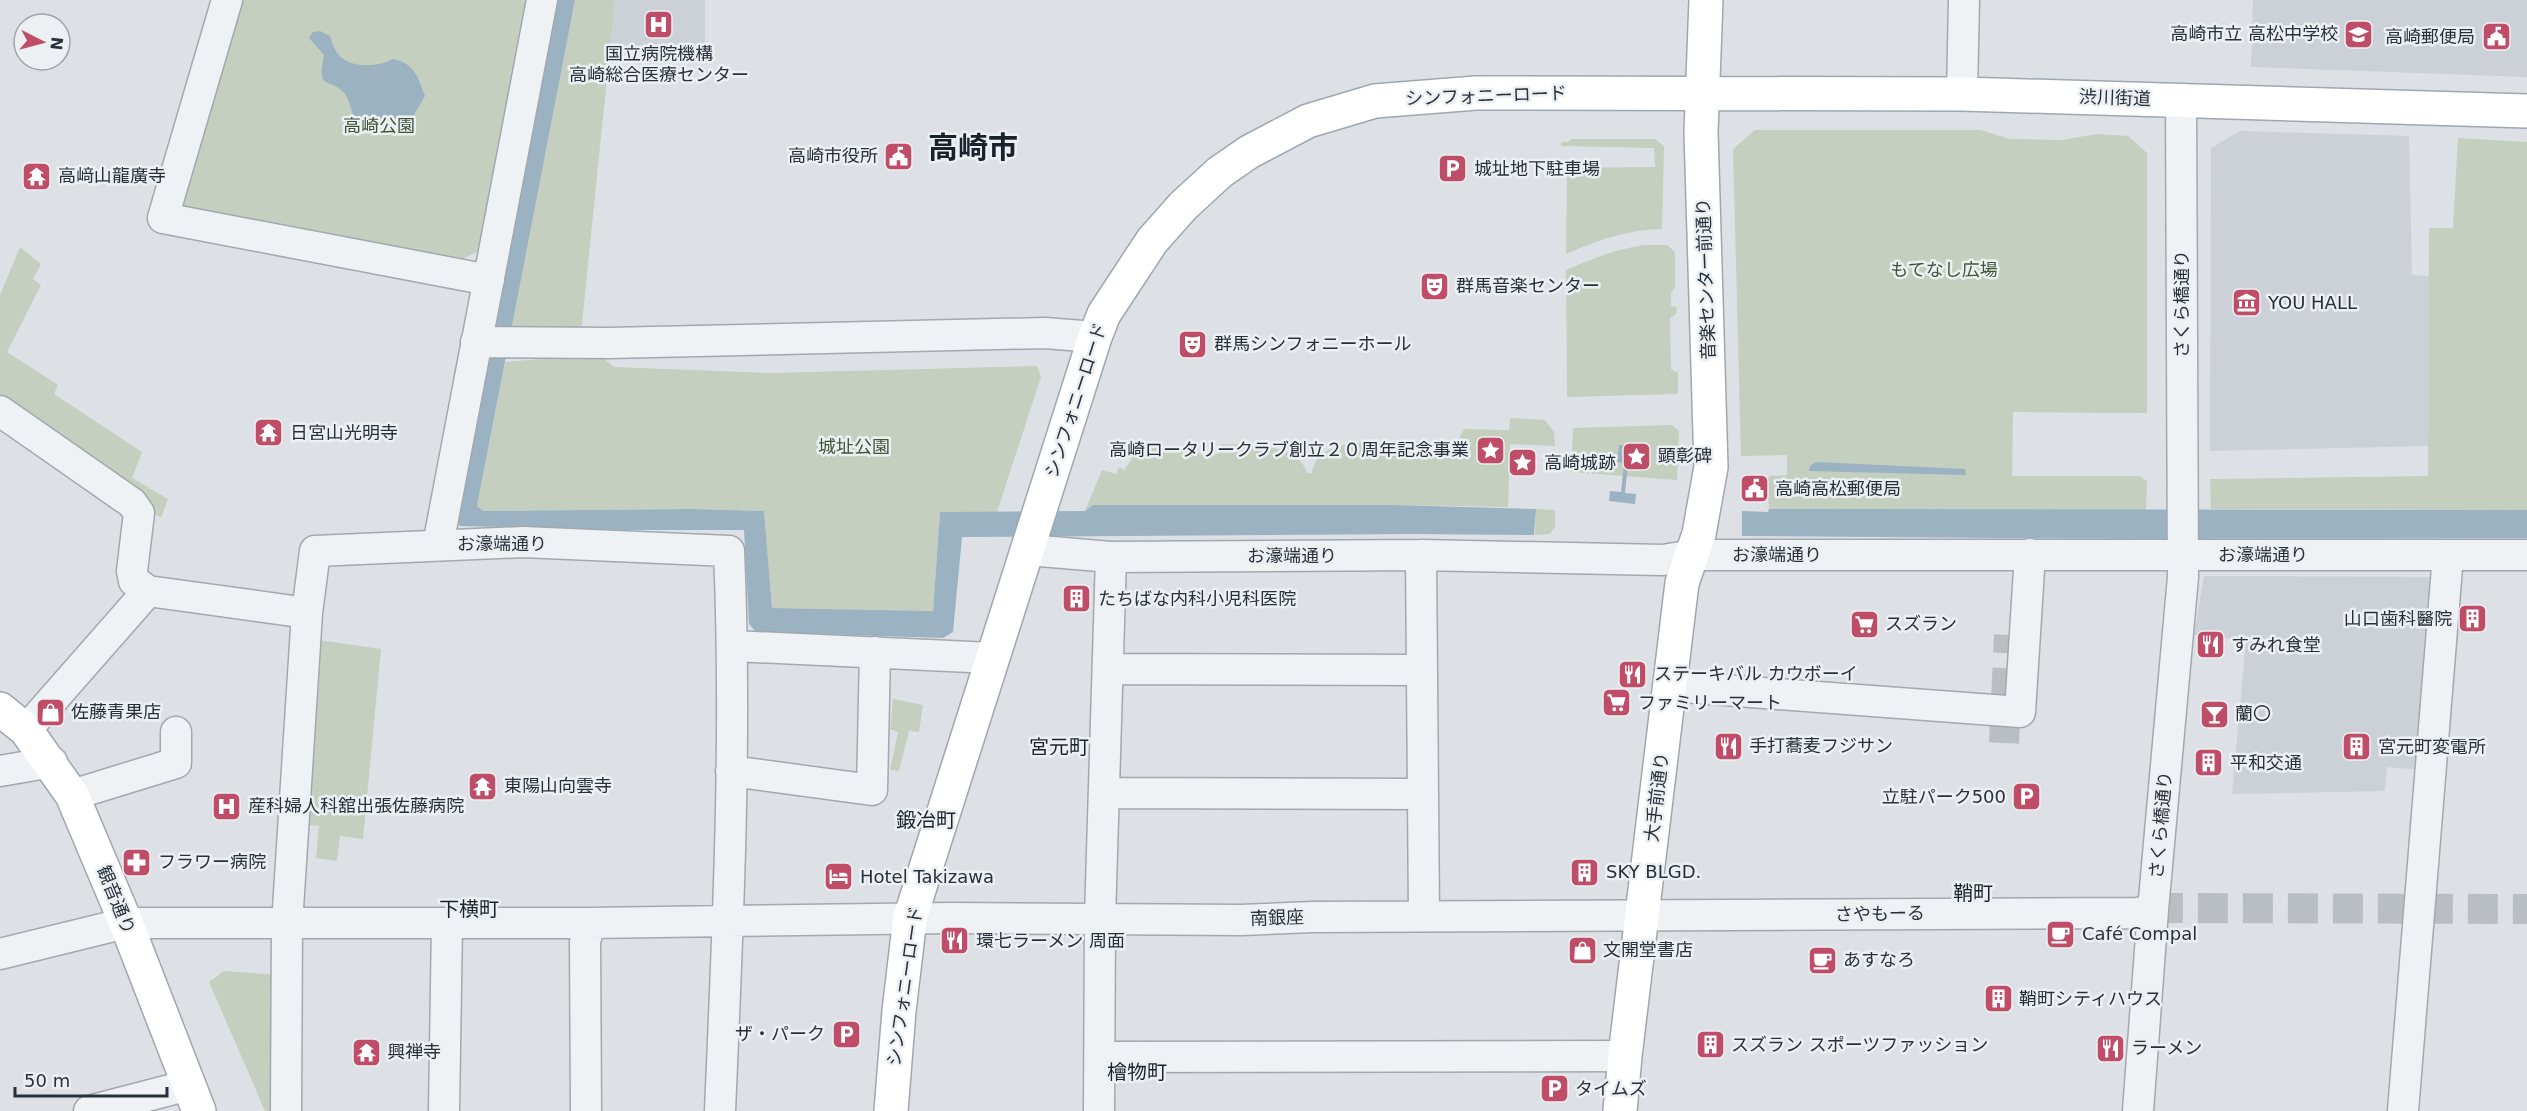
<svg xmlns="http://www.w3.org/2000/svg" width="2527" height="1111" viewBox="0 0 2527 1111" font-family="'DejaVu Sans','Noto Sans JP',sans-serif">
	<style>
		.built { fill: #ccd0d7 }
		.green { fill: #c4cfbf }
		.water { fill: #9bb2c2 }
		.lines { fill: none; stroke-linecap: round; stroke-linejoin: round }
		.minor-tunnel { stroke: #b9bec3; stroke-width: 30; stroke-dasharray: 30 15; stroke-linecap: butt }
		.minor-casing { stroke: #a3a8af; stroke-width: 33 }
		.major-casing { stroke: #9ea7b0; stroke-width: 36 }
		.minor { stroke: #eff2f4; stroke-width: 30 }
		.major { stroke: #fff; stroke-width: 33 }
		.labels { text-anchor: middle; stroke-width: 5; stroke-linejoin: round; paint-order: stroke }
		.poi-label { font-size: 18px; fill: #28303b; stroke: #ecf0f3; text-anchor: start }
		.street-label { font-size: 18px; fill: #28303b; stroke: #ecf0f3 }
		.park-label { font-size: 18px; fill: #3f5537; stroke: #ecf0f3 }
		.neighbourhood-label { font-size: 20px; fill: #1a222b; stroke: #ecf0f3 }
		.town-label { font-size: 30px; font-weight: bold; fill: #1a222b; stroke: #ecf0f3 }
	</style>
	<rect width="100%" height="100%" fill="#dde1e5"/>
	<!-- built -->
	<path class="built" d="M615 0H705V50L610 51Z
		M2253 0H2527V77L2251 67Z
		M2240 131 2409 136 2412 275 2429 276 2428 446 2210 451 2211 148Z
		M2204 576 2436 577 2422 770 2387 767 2385 791 2232 794 2246 640 2194 635Z"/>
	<!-- green -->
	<path class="green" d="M234 0H532L483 249 445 268 186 215 177 202Z
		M575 0H615L581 333 509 334Z
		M1755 130H1980L2010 139 2062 140 2096 134 2128 136 2147 153V413L2013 412 2012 476H2139L2147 481 2146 510 1769 509 1767 479 1770 476 1787 475V455L1741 456 1733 149Z
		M2458 138 2527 142V510L2211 509 2210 479 2428 476 2429 228H2453Z
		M1572 139H1655L1664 146 1662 229C1624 230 1600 240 1566 254L1567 168 1655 167 1654 148 1561 146V142H1568Z
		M1644 245H1667L1675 252V287L1671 293V306L1677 307 1676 314 1670 318 1671 369 1678 373V394L1567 397 1566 270C1592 259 1616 249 1644 245Z
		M20 247 41 264 33 279 41 285 7 352 58 385 54 394 142 452 132 478 168 499 161 518 0 405V295Z
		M598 354 614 367 772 373 1037 366 1041 377 997 512H940L933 611 772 608 764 511 693 509 483 511 477 506 505 362Z
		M1510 418 1545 420 1554 432 1555 446 1510 444 1508 507 1393 505H1094L1085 511 1102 470 1116 474 1119 467 1124 470 1132 459 1129 456 1133 448 1195 446 1197 452 1208 458 1219 453 1222 444C1246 445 1299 442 1307 473H1312C1317 438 1365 443 1391 443 1399 443 1411 441 1419 443 1433 448 1438 453 1454 448L1464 429 1509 430Z
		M1672 425 1679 431 1677 480 1571 472 1573 428Z
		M1536 509 1555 510V527L1550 534 1535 535Z
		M312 639 381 649 363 839 340 836 337 861 316 858 319 826 301 824Z
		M893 699 923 705 919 732 909 731 899 771 890 770 898 732 890 729Z
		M224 971 280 975V1111H265L209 982Z"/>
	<!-- water -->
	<path class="water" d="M554 0H575L477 506 483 511 693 509 764 511 772 608 933 611 940 512 1085 511 1093 505H1393L1536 509 1534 535 1415 534 962 537 953 632 943 638 756 632 749 624 744 530H621L460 526 453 518Z
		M320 31 330 36C332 42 334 49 338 54 349 69 379 67 393 59 414 63 418 77 425 96L410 122 386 120 366 126 355 121C352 113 350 101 345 94 330 76 316 93 324 55L309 38 313 32Z
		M1619 445 1637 447 1635 464H1628L1625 493 1636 494 1635 504 1609 501 1610 491 1621 492 1624 464 1617 462Z
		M1816 462 1965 469 1966 475 1809 471 1810 466Z
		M1769 509 2527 510V538L2144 539 1742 536V511L1768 512Z"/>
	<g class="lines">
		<!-- minor-tunnel -->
		<path class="minor-tunnel" d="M2004 743 2009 635
			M2153 910 2169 908 2527 909"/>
		<defs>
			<path id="minor" d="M227 0 163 218 489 280
				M1962 94 1964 0
				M476 342 609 343 1045 333 1095 337
				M0 411 132 503 139 513 132 571 134 581 148 591 307 613
				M438 545 542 0
				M1028 550 1111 557 1421 555 1663 560 1693 555H2527
				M1421 555 1424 916
				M733 646 992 658
				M1108 669 1422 670
				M1670 686 2020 712 2030 554
				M26 730 148 591
				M0 771 52 762
				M731 771 872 790 875 652
				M1104 793 1423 794
				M72 795 176 763V732
				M0 954 126 923H590L949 918 1241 920 1312 917 2138 913 2153 910
				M1100 1057 1625 1056
				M89 1111 189 1085
				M286 1111 287 924 307 613 315 551 523 542 729 551C737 738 728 925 720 1111
				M444 1111 447 923
				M586 1111 585 942 590 923
				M1099 1111 1100 918 1111 557
				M2138 1111 2153 910 2183 577 2181 100
				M2403 1111 2448 555"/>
			<path id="major" d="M0 709 26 730 72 795 126 923 199 1111
				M891 1111 899 1011 910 918 1095 337 1104 314 1152 241 1183 206 1220 172 1249 152 1308 121 1375 101 1476 93 1962 94 2527 111
				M1620 1111 1625 1056 1682 583 1699 534 1711 467 1701 132 1706 0"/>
		</defs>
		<!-- minor casing -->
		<use href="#minor" class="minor-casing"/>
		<!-- major casing -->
		<use href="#major" class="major-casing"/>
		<!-- minor -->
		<use href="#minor" class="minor"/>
		<!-- major -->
		<use href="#major" class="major"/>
	</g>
	<!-- icons -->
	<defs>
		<symbol id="hospital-square" viewBox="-11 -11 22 22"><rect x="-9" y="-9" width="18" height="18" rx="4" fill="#c04d68" stroke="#ecf0f3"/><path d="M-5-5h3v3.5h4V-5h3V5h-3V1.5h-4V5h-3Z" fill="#fff"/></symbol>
		<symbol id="school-square" viewBox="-11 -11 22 22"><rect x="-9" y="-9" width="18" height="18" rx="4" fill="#c04d68" stroke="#ecf0f3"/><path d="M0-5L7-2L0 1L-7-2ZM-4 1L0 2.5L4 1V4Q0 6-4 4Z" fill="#fff"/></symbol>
		<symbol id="civic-square" viewBox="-11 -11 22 22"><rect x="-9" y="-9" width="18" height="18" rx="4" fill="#c04d68" stroke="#ecf0f3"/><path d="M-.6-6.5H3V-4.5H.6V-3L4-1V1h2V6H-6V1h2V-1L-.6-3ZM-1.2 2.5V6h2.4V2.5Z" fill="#fff"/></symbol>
		<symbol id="parking-square" viewBox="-11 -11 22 22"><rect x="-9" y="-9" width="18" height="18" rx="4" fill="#c04d68" stroke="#ecf0f3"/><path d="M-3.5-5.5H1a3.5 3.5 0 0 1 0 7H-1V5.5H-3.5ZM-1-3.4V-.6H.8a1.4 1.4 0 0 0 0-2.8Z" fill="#fff"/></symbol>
		<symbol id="temple-square" viewBox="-11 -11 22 22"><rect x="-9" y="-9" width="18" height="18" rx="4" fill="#c04d68" stroke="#ecf0f3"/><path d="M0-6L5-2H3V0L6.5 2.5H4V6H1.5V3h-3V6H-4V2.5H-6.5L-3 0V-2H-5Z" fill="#fff"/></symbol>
		<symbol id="theatre-square" viewBox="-11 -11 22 22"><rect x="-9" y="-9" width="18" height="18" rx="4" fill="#c04d68" stroke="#ecf0f3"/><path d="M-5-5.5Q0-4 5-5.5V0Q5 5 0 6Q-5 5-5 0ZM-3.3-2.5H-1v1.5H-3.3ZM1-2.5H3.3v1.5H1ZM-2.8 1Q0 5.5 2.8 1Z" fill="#fff"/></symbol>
		<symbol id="museum-square" viewBox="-11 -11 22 22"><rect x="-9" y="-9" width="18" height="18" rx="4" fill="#c04d68" stroke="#ecf0f3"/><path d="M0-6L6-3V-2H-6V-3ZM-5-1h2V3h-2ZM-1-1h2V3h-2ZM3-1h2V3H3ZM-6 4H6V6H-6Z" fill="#fff"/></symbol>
		<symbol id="sight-square" viewBox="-11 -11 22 22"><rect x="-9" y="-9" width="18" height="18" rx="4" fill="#c04d68" stroke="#ecf0f3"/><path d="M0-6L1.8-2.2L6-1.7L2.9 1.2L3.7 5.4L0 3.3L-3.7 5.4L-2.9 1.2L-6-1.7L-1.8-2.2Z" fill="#fff"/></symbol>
		<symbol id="building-square" viewBox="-11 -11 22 22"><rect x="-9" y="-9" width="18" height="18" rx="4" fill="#c04d68" stroke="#ecf0f3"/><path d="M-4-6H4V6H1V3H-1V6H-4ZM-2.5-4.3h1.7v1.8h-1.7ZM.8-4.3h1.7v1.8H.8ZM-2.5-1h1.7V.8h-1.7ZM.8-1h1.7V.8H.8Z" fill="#fff"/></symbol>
		<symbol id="supermarket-square" viewBox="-11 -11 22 22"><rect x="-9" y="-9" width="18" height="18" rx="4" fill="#c04d68" stroke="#ecf0f3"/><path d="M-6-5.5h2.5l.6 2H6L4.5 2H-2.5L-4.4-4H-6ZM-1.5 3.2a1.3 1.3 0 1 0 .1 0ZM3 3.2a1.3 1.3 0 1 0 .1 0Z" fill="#fff"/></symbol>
		<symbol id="restaurant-square" viewBox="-11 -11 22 22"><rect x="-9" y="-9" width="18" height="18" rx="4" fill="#c04d68" stroke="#ecf0f3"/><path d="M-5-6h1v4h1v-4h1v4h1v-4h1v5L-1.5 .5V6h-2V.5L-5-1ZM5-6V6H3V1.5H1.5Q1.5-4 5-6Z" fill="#fff"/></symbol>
		<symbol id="shop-square" viewBox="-11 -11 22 22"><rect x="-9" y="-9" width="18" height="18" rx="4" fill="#c04d68" stroke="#ecf0f3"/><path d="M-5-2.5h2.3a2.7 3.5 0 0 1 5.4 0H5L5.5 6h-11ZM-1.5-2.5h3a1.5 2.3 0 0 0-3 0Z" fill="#fff"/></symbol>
		<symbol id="bar-square" viewBox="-11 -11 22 22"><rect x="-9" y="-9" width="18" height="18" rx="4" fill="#c04d68" stroke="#ecf0f3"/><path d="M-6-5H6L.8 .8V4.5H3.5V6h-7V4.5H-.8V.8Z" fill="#fff"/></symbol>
		<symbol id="pharmacy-square" viewBox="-11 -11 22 22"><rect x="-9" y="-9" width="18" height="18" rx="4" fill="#c04d68" stroke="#ecf0f3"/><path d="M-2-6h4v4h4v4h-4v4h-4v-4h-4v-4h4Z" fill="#fff"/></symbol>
		<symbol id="hotel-square" viewBox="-11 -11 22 22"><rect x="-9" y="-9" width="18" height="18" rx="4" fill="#c04d68" stroke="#ecf0f3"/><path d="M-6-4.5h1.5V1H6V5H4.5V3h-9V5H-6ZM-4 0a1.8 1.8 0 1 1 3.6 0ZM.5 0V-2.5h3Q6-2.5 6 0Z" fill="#fff"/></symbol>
		<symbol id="cafe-square" viewBox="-11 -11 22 22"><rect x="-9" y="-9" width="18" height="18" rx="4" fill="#c04d68" stroke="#ecf0f3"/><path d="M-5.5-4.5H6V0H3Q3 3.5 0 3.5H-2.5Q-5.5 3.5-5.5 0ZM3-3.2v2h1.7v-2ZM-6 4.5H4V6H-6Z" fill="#fff"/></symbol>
	</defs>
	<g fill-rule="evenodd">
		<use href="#hospital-square" x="642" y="8" width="33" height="33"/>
		<use href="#school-square" x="2342" y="18" width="33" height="33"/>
		<use href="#civic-square" x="2480" y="20" width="33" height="33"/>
		<use href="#civic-square" x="882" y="140" width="33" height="33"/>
		<use href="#parking-square" x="1436" y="152" width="33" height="33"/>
		<use href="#temple-square" x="20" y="160" width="33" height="33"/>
		<use href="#theatre-square" x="1418" y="270" width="33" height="33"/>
		<use href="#museum-square" x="2230" y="286" width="33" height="33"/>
		<use href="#theatre-square" x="1176" y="328" width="33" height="33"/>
		<use href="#temple-square" x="252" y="416" width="33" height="33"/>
		<use href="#sight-square" x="1474" y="434" width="33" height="33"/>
		<use href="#sight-square" x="1620" y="440" width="33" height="33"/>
		<use href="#sight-square" x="1506" y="446" width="33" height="33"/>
		<use href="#civic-square" x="1738" y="472" width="33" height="33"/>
		<use href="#building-square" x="1060" y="582" width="33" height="33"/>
		<use href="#building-square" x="2456" y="602" width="33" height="33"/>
		<use href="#supermarket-square" x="1848" y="608" width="33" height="33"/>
		<use href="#restaurant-square" x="2194" y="628" width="33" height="33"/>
		<use href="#restaurant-square" x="1616" y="658" width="33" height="33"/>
		<use href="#supermarket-square" x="1600" y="686" width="33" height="33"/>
		<use href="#shop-square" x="34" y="696" width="33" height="33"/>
		<use href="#bar-square" x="2198" y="698" width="33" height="33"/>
		<use href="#restaurant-square" x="1712" y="730" width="33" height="33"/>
		<use href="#building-square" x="2340" y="730" width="33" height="33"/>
		<use href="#building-square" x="2192" y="746" width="33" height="33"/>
		<use href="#temple-square" x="466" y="770" width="33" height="33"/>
		<use href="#parking-square" x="2010" y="780" width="33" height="33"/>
		<use href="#hospital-square" x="210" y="790" width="33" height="33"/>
		<use href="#pharmacy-square" x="120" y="846" width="33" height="33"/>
		<use href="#building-square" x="1568" y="856" width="33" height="33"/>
		<use href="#hotel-square" x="822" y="860" width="33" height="33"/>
		<use href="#cafe-square" x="2044" y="918" width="33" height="33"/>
		<use href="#restaurant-square" x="938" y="924" width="33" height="33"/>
		<use href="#shop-square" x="1566" y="934" width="33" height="33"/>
		<use href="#cafe-square" x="1806" y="944" width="33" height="33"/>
		<use href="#building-square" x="1982" y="982" width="33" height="33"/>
		<use href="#parking-square" x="830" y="1018" width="33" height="33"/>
		<use href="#building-square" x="1694" y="1028" width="33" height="33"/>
		<use href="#restaurant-square" x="2094" y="1032" width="33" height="33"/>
		<use href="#temple-square" x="350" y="1036" width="33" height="33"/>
		<use href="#parking-square" x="1538" y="1072" width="33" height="33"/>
	</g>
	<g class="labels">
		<!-- poi labels -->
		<g class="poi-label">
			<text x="2338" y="40" text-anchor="end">高崎市立 高松中学校</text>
			<text x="2475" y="43" text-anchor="end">高崎郵便局</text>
			<text x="659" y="60" text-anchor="middle">国立病院機構<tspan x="659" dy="21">高崎総合医療センター</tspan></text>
			<text x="878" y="162" text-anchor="end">高崎市役所</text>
			<text x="1474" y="175">城址地下駐車場</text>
			<text x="58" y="182">高﨑山龍廣寺</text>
			<text x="1456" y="292">群馬音楽センター</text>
			<text x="2268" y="309">YOU HALL</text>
			<text x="1214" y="350">群馬シンフォニーホール</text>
			<text x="290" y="439">日宮山光明寺</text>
			<text x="1469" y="456" text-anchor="end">高崎ロータリークラブ創立２０周年記念事業</text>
			<text x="1658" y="462">顕彰碑</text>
			<text x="1544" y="469">高崎城跡</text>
			<text x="1775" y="495">高崎高松郵便局</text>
			<text x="1098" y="605">たちばな内科小児科医院</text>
			<text x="2452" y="625" text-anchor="end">山口歯科醫院</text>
			<text x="1885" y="630">スズラン</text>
			<text x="2231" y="651">すみれ食堂</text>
			<text x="1654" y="680">ステーキバル カウボーイ</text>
			<text x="1638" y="709">ファミリーマート</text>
			<text x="71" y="718">佐藤青果店</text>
			<text x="2235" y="720">蘭〇</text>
			<text x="1749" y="752">手打蕎麦フジサン</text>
			<text x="2378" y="753">宮元町変電所</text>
			<text x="2230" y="769">平和交通</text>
			<text x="504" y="792">東陽山向雲寺</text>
			<text x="2006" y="803" text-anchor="end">立駐パーク500</text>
			<text x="248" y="812">産科婦人科舘出張佐藤病院</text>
			<text x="158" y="868">フラワー病院</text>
			<text x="1606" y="878">SKY BLGD.</text>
			<text x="860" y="883">Hotel Takizawa</text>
			<text x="2082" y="940">Café Compal</text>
			<text x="976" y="947">環七ラーメン 周面</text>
			<text x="1603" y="956">文開堂書店</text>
			<text x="1843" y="966">あすなろ</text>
			<text x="2019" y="1005">鞘町シティハウス</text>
			<text x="825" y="1040" text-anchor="end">ザ・パーク</text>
			<text x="1731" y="1051">スズラン スポーツファッション</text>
			<text x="2131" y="1054">ラーメン</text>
			<text x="387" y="1058">興禅寺</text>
			<text x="1575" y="1095">タイムズ</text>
		</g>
		<!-- street labels -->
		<g class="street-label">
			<text transform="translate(1486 96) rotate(-2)" y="6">シンフォニーロード</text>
			<text transform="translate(2115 98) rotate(2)" y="6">渋川街道</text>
			<text transform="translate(1706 279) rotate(-92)" y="6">音楽センター前通り</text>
			<text transform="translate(2182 304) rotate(-90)" y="6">さくら橋通り</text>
			<text transform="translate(1076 400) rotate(-72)" y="6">シンフォニーロード</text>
			<text x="502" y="550">お濠端通り</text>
			<text x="1777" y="561">お濠端通り</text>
			<text x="2263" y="561">お濠端通り</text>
			<text x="1292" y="562">お濠端通り</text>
			<text transform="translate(1657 797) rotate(-83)" y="6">大手前通り</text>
			<text transform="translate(2161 825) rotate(-85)" y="6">さくら橋通り</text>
			<text transform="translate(116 900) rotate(68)" y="6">観音通り</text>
			<text transform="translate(1880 914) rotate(-1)" y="6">さやもーる</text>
			<text transform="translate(1277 918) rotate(-2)" y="6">南銀座</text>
			<text transform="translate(905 986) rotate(-82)" y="6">シンフォニーロード</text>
		</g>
		<!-- park labels -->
		<g class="park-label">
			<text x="379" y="132">高崎公園</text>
			<text x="1944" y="276">もてなし広場</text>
			<text x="854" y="453">城址公園</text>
		</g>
		<!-- neighbourhood labels -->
		<g class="neighbourhood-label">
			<text x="1059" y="754">宮元町</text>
			<text x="926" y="827">鍛冶町</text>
			<text x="1973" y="900">鞘町</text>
			<text x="469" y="916">下横町</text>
			<text x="1137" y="1079">檜物町</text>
		</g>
		<!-- town labels -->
		<g class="town-label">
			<text x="973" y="158">高崎市</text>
		</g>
	</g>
	<!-- north arrow -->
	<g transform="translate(42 42) rotate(96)"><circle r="28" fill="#ecf0f3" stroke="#9ea3a9" stroke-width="1.5"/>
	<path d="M0-4.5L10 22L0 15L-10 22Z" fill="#c04d68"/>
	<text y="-9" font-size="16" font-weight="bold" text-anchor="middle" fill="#28303b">N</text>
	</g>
	<!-- scale -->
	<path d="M15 1087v9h152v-9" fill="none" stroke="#28303b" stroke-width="3"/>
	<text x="24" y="1087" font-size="18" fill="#28303b" stroke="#ecf0f3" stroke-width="4.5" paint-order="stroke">50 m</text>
</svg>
